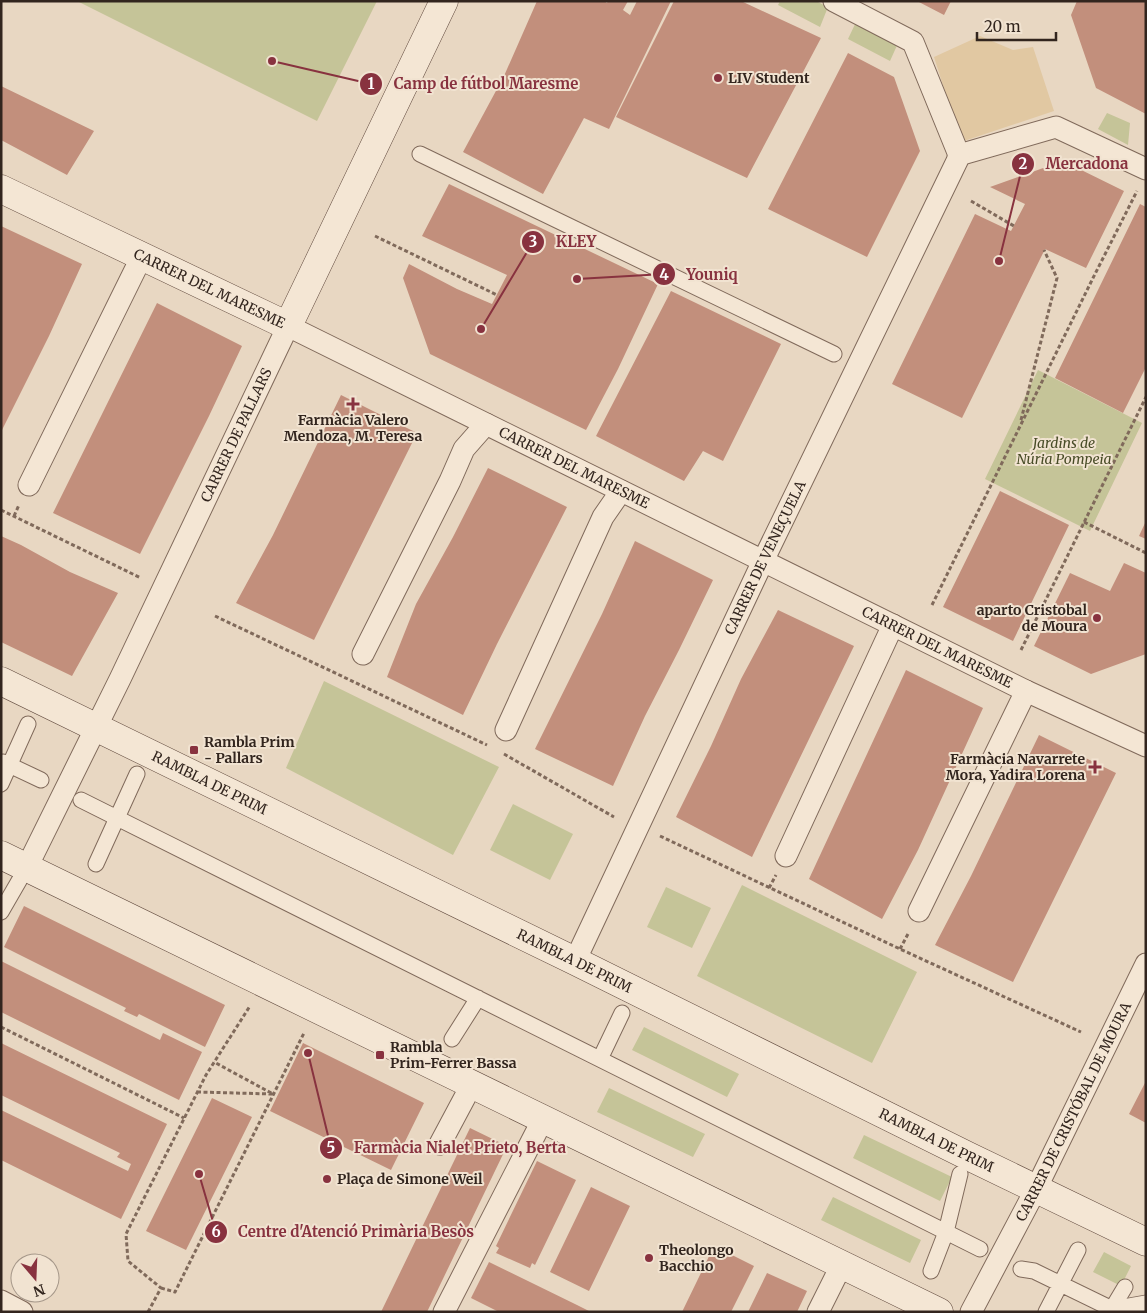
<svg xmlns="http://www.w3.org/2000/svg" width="1147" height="1313" viewBox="0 0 1147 1313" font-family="Merriweather,serif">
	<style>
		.green { fill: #c5c498 }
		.sand { fill: #e1c8a2 }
		.building { fill: #c28f7c }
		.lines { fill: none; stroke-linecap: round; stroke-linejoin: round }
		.pedestrian-casing { stroke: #806a5b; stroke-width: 17 }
		.minor-casing { stroke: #806a5b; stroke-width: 23 }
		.secondary-casing { stroke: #624b3f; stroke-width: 29 }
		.path { stroke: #806a5b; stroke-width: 3; stroke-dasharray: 4 2.5; stroke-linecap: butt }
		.pedestrian { stroke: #f4e6d4; stroke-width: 15 }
		.minor { stroke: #f4e6d4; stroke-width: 21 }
		.secondary { stroke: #f4e6d4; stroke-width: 28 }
		.poi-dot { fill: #88323f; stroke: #f1e3d1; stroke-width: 2 }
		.labels { text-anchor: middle; stroke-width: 4; stroke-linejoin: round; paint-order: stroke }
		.poi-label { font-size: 14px; font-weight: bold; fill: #32251e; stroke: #f1e3d1; text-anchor: start }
		.street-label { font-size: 14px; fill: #32251e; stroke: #f1e3d1 }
		.park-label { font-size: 14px; font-style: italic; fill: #484c27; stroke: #f1e3d1 }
		.leader { fill: none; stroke: #88323f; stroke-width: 2 }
		.callout-dot { fill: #88323f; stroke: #f1e3d1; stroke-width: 2 }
		.mark-label { font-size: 15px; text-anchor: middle; font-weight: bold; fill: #fff }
		.callout-label { font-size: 15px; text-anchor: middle; font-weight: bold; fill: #88323f; stroke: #f1e3d1; stroke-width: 4; stroke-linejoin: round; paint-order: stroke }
	</style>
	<rect width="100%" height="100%" fill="#e8d7c2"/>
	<!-- green -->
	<path class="green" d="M77 1H377L317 121Z
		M780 1H816L828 7 820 27 778 5Z
		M857 20 899 41 890 61 848 39Z
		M1107 113 1130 123 1128 145 1098 129Z
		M1038 370 1142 423 1090 531 985 479Z
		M324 681 499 767 453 855 286 768Z
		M513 804 573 834 550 880 490 850Z
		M742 885 917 972 872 1063 697 976Z
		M666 887 711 908 692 948 647 927Z
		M644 1027 739 1074 727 1097 632 1050Z
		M609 1088 705 1134 693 1157 597 1112Z
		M864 1135 952 1177 940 1201 853 1158Z
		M833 1197 921 1240 910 1263 821 1220Z
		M1104 1252 1131 1266 1121 1286 1093 1272Z"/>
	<!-- sand -->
	<path class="sand" d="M980 36 1013 50 1033 47 1054 111 961 142 934 57Z"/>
	<!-- building -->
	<path class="building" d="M537 1H604L607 3 608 1H628L623 10 630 15 637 1H671L609 129 584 118 543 194 463 152 504 76Z
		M674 1H741L821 38 747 178 616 117Z
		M917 1H951L944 15Z
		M1077 1H1146V114L1096 88 1071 15Z
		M848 53 894 77 920 151 867 257 768 209Z
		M1 86 94 131 67 175 1 140Z
		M1063 161 1124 191 1086 268 1045 249 962 418 892 384 975 214 1011 231 1025 204 990 187Z
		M449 184 658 284 618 369 586 430 430 354 403 278 409 264 457 289 492 304 507 275 422 236Z
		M1140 204 1146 207V367L1123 413 1055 378Z
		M1 226 82 264 49 336 1 432Z
		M671 291 781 344 723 461 703 451 684 481 596 436Z
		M157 303 242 346 209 416 140 554 53 513Z
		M341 395 417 433 314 640 236 603 273 535Z
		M488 468 567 507 497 644 463 715 387 677 416 604 453 537Z
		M1000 491 1069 525 1013 641 943 607Z
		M1146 521V539L1139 536Z
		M1 536 21 545 70 572 118 593 72 676 1 642Z
		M635 541 713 580 679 650 645 716 613 786 535 749 602 614Z
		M1124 563 1146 573V654L1091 674 1034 646 1070 573 1110 591Z
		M778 610 854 646 752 857 676 817 711 746 741 679Z
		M906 670 983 708 918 850 882 919 809 879Z
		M1039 735 1116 773 1013 982 935 945 971 876Z
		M24 906 225 1005 205 1047 139 1014 137 1017 124 1011 126 1008 4 947Z
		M1 961 160 1040 163 1033 202 1052 179 1100 1 1012Z
		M1 1043 167 1124 121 1219 1 1160V1110L128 1171 131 1164 117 1157 120 1153 1 1095Z
		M303 1043 424 1103 391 1170 270 1111Z
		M1146 1081V1123L1129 1114Z
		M212 1098 252 1117 186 1250 146 1231Z
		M470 1128 507 1146 427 1312H381Z
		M537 1161 576 1180 535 1265 532 1263 530 1268 496 1253 499 1248 496 1246Z
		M591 1187 630 1206 589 1291 550 1272Z
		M714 1246 754 1266 731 1312H682Z
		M489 1262 577 1305 591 1312H499L471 1298Z
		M767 1273 807 1291 797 1312H748Z"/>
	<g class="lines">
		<defs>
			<path id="pedestrian" d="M420 154 834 354
				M3 762 41 780
				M1 784 28 724
				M81 800 980 1249
				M96 864 137 774
				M1 912 27 867
				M452 1039 478 998
				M600 1059 622 1013
				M1021 1269 1034 1271 1112 1309 1113 1312
				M931 1271 946 1232 960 1174
				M1112 1309 1146 1303
				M1046 1312 1078 1250
				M1110 1312 1125 1287"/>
			<g id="minor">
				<path d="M834 1 913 42 959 155"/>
				<path d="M959 155 1056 127 1146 169"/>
				<path d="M29 485 142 256"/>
				<path d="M363 654 450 481 464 449 486 424"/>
				<path d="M506 730 603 517 621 491"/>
				<path d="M786 856 893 625"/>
				<path id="s1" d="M27 867 120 679 288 326 1026 691 1146 746"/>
				<path d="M919 911 1026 691"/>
				<path id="s2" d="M575 961 763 561 957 161 959 155"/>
				<path d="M440 1144 472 1084"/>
				<path d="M1 1301 22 1312"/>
				<path d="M444 1312 543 1119"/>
				<path d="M818 1312 842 1264"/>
				<path id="s3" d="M971 1312 1036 1189 1146 964"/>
			</g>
			<g id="secondary">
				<path id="s4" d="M1 189 288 326 444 1"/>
				<path id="s5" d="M1 681 575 961 968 1156 1146 1242"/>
				<path d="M1 855 939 1312"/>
			</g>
		</defs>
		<!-- pedestrian casing -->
		<use href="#pedestrian" class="pedestrian-casing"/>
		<!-- minor casing -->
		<use href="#minor" class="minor-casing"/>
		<!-- secondary casing -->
		<use href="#secondary" class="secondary-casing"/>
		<!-- path -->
		<path class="path" d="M971 201 1014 226
			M375 236 497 295
			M1021 420 1057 278 1044 250
			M1 510 141 578
			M14 516 19 505
			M1084 522 1146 553
			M932 605 1095 274 1137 191
			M215 616 487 745
			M1021 650 1146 397
			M504 754 614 817
			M660 836 900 949 1081 1032
			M769 888 776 875
			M900 949 909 932
			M1 1027 184 1118
			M197 1092 273 1094 214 1062
			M161 1288 175 1292 304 1033
			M148 1312 161 1288 128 1261 126 1234 206 1075 250 1006"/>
		<!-- pedestrian -->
		<use href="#pedestrian" class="pedestrian"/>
		<!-- minor -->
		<use href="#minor" class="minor"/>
		<!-- secondary -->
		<use href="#secondary" class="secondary"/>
	</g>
	<!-- markers -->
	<g class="poi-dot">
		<circle cx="718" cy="78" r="5"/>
		<path d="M350.5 396.5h5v5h5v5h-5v5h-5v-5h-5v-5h5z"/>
		<circle cx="1097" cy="618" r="5"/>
		<rect x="189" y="745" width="10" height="10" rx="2.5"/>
		<path d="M1092.5 759.5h5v5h5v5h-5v5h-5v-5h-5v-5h5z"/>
		<rect x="375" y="1050" width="10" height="10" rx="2.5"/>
		<circle cx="327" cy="1179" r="5"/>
		<circle cx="649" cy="1258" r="5"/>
	</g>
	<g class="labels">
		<!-- poi labels -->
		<g class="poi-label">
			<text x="728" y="83">LIV Student</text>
			<text x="353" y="425" text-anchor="middle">Farmàcia Valero<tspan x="353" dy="16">Mendoza, M. Teresa</tspan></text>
			<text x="1087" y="615" text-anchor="end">aparto Cristobal<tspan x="1087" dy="16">de Moura</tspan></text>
			<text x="204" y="747">Rambla Prim<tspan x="204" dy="16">- Pallars</tspan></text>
			<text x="1085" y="764" text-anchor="end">Farmàcia Navarrete<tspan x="1085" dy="16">Mora, Yadira Lorena</tspan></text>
			<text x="390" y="1052">Rambla<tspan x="390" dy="16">Prim-Ferrer Bassa</tspan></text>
			<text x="337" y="1184">Plaça de Simone Weil</text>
			<text x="659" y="1255">Theolongo<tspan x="659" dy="16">Bacchio</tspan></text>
		</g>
		<!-- street labels -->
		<g class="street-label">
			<text dy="5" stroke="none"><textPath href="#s4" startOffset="231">CARRER DEL MARESME</textPath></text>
			<text dy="5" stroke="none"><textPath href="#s1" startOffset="480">CARRER DE PALLARS</textPath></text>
			<text dy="5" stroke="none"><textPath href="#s1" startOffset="920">CARRER DEL MARESME</textPath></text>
			<text dy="5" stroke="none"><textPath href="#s2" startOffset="446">CARRER DE VENEÇUELA</textPath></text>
			<text dy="5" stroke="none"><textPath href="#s1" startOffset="1325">CARRER DEL MARESME</textPath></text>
			<text dy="5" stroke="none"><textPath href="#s5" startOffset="232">RAMBLA DE PRIM</textPath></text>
			<text dy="5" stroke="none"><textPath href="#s5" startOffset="638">RAMBLA DE PRIM</textPath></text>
			<text dy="5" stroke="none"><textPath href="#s3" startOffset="225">CARRER DE CRISTÓBAL DE MOURA</textPath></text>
			<text dy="5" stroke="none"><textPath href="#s5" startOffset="1042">RAMBLA DE PRIM</textPath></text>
		</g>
		<!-- park labels -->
		<g class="park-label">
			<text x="1064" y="448">Jardins de<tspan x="1064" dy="16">Núria Pompeia</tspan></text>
		</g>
	</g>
	<!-- callouts -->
	<path class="leader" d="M272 61L371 84M999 261L1023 164M481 329L533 242M577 279L664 274M308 1053L331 1148M199 1174L216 1232"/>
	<g class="callout-dot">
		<circle cx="272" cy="61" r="5"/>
		<circle cx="999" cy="261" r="5"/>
		<circle cx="481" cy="329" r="5"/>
		<circle cx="577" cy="279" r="5"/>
		<circle cx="308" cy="1053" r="5"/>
		<circle cx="199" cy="1174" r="5"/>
		<circle cx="371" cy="84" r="12"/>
		<circle cx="1023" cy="164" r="12"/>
		<circle cx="533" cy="242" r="12"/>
		<circle cx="664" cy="274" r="12"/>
		<circle cx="331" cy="1148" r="12"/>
		<circle cx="216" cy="1232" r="12"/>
	</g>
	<g class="mark-label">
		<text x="371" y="89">1</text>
		<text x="1023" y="169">2</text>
		<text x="533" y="247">3</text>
		<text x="664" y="280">4</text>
		<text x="331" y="1153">5</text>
		<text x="216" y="1237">6</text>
	</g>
	<g class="callout-label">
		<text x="486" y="89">Camp de fútbol Maresme</text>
		<text x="1087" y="169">Mercadona</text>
		<text x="576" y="247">KLEY</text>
		<text x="712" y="280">Youniq</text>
		<text x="460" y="1153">Farmàcia Nialet Prieto, Berta</text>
		<text x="356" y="1237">Centre d'Atenció Primària Besòs</text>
	</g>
	<!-- border -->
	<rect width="1147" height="1313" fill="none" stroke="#32251e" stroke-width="5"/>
	<!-- north arrow -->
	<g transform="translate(35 1278) rotate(161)"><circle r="24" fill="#f1e3d1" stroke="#a59789"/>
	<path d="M0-4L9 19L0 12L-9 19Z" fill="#88323f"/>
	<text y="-8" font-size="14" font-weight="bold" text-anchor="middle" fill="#32251e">N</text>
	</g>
	<!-- scale -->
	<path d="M977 32v8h79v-8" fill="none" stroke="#32251e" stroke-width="2.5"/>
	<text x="984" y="32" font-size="15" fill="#32251e" stroke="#f1e3d1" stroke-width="4" paint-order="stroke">20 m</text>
</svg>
